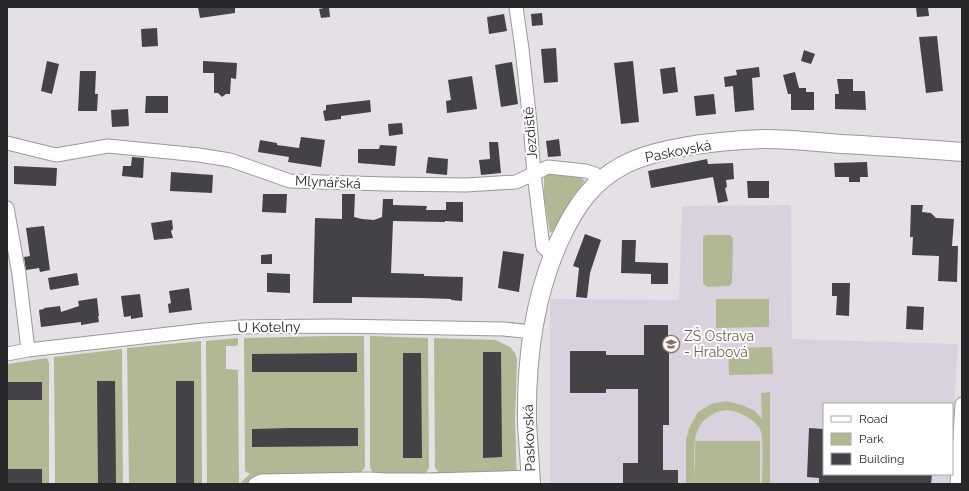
<svg xmlns="http://www.w3.org/2000/svg" width="969" height="491" viewBox="0 0 969 491" font-family="Raleway,sans-serif">
	<style>
		.built { fill: #d9d2de }
		.green { fill: #b2b894 }
		.building { fill: #444246 }
		.lines { fill: none; stroke-linecap: round; stroke-linejoin: round }
		.minor-casing { stroke: #9b979d; stroke-width: 15 }
		.secondary-casing { stroke: #9b979d; stroke-width: 20 }
		.minor { stroke: #fff; stroke-width: 13 }
		.secondary { stroke: #fff; stroke-width: 18 }
		.labels { text-anchor: middle; stroke-width: 4; stroke-linejoin: round; paint-order: stroke }
		.street-label { font-size: 14px; fill: #272628; stroke: #fff }
		.education-label { font-size: 14px; fill: #785e54; stroke: #fff; text-anchor: start }
	</style>
	<rect width="100%" height="100%" fill="#e4e0e6"/>
	<!-- built -->
	<path class="built" d="M791 205 792 339 958 344 952 439V404H824V474H950L949 484H550V301L551 299 679 300 682 206Z"/>
	<!-- green -->
	<path class="green" d="M554 173 578 176 585 181 573 196 555 230 550 233 544 198V174Z
		M706 235H730L733 238 732 283 729 286 707 287 703 283V237Z
		M716 299H769V327L716 328Z
		M329 336H364L365 467 363 470 360 473H374L371 470 370 466V336L428 338 429 468 426 473 439 472 437 471 435 467 434 338 496 340 510 347 515 353 517 359 515 420 517 484H239L250 474 245 471V468L244 338Z
		M238 338V345L235 346H226V369L238 370 239 483 238 484H207L206 341Z
		M201 341 202 484H129L127 348Z
		M772 347 773 374 729 375 728 348Z
		M122 349 123 484H55L54 357Z
		M47 358 49 363V484H7V364Z
		M770 392V484H762C762 474 764 436 760 429 756 421 742 413 733 411 724 409 717 411 710 416 704 419 699 426 697 432 692 444 695 470 695 484H686V440L690 426 698 412 711 404 726 401 742 405 755 411 762 419 761 393Z
		M695 441H760V484H695Z"/>
	<!-- building -->
	<path class="building" d="M198 7H235V13L200 18Z
		M329 7 330 17 321 18 319 9Z
		M916 7H928L929 16 917 17Z
		M542 13 543 25 532 26 531 14Z
		M504 14 507 31 489 34 487 17Z
		M157 28 158 46 142 47 141 29Z
		M937 36 943 91 926 93 919 37Z
		M556 48 558 82 544 83 541 49Z
		M804 50 815 54 811 64 801 61Z
		M47 61 59 64 52 94 41 91Z
		M203 61 237 63 236 79 231 78 230 94H226L222 97 218 93H214V73H203Z
		M633 61 639 122 621 124 614 63Z
		M512 62 518 104 501 107 495 65Z
		M675 67 678 92 663 94 660 69Z
		M759 67 760 77 752 78 754 110 735 112 733 86 725 87 724 77 737 75 736 70Z
		M80 71H96L95 94H98L97 111H78Z
		M795 72 799 88H806V92H814V110H791V94H788L783 75Z
		M472 76 477 109 447 113 446 101 451 100 448 80Z
		M837 79H853V91H865L866 110 835 109V94H839Z
		M714 94 716 114 696 116 694 96Z
		M146 96H168V113H145Z
		M370 100 371 112 341 116V119L325 121 323 111 326 110V105Z
		M128 109 129 126 112 127 111 110Z
		M402 123 403 134 389 136 388 124Z
		M301 137 325 140 321 167 288 162 289 157 258 152 260 140 277 143V145L299 148Z
		M559 139 561 156 548 157 546 141Z
		M489 142H498L501 173 481 175 479 160 490 159Z
		M380 145 397 146 395 166 358 163V149H379Z
		M132 157 144 158 143 178 122 176 123 166H131Z
		M428 157 448 159 447 175 426 173Z
		M707 159 708 164 733 163 734 179 726 180 727 187 725 188 728 201 718 203 713 177 651 188 648 171Z
		M867 162 868 177H860V182H849V177H835L834 163Z
		M14 166 57 168 56 186 14 184Z
		M171 172 213 175 212 193 170 191Z
		M747 181H769V198H748Z
		M263 194H287L286 213 262 212Z
		M342 194H355L354 217 362 219 374 220 382 217 383 199H393V205L427 206 426 210H446V202H463V222L445 221V222L393 221 391 273 424 274V276L463 277 462 301 451 300V299L421 298 352 297V303H313L315 218 342 219Z
		M911 205H923L922 212 931 213 936 218 954 219 952 246H958L957 282 938 281 939 256 912 255 913 237H910Z
		M172 220 173 229 171 231 173 238 154 240 151 223Z
		M44 226 50 270 40 272 39 268 26 270 24 257 30 256 26 228Z
		M585 234 601 240 590 273 587 298 576 297 579 268 573 266Z
		M622 240H636L635 262 668 263V284H651V274L621 273Z
		M503 251 524 254 519 292 498 288Z
		M272 254V264H261V255Z
		M77 273 79 285 50 290 48 278Z
		M267 273 290 274V293L267 292Z
		M832 283H850L849 316 836 315 837 296H832Z
		M189 288 192 310 169 313 168 304 171 303 169 291Z
		M140 294 143 317 131 319V316L124 317 121 296Z
		M97 298 99 316H98L99 322 81 325V322L41 327 39 310 44 309V308L60 306 61 312 79 306 78 301Z
		M907 306 924 307 923 330 906 329Z
		M644 325H668V338H669V425H663V470H678V484H623V463H638V389H606V393H570V351H606V355H644Z
		M483 352H501L502 457 483 458Z
		M357 353V372H252V354Z
		M403 353H421L422 458H403Z
		M97 381H115L116 484H98Z
		M176 381H194V484H176Z
		M7 382H42V400H7Z
		M288 428H358V446L252 447V429Z
		M809 428 824 429V474H932L931 484H819V478L807 477Z
		M7 469H42V484H7Z"/>
	<g class="lines">
		<defs>
			<path id="minor" d="M516 7 522 49 530 123 534 174 543 247 552 255
				M7 143 56 155 108 146 199 155 230 160 290 181 385 184 466 185 516 182 548 167 586 171 595 174 602 179
				M7 208 19 274 28 350
				M7 354 28 350 204 330 241 327 334 326 504 329 533 332
				M255 484 261 481 368 479 387 480H432L531 477
				M957 484 962 404"/>
			<path id="secondary" d="M531 484C530 463 528 442 527 422 526 358 534 293 562 235 576 206 592 182 622 166 642 155 666 150 688 146 713 142 739 140 764 139 790 139 815 142 841 144 881 146 922 149 962 152"/>
		</defs>
		<!-- minor casing -->
		<use href="#minor" class="minor-casing"/>
		<!-- secondary casing -->
		<use href="#secondary" class="secondary-casing"/>
		<!-- minor -->
		<use href="#minor" class="minor"/>
		<!-- secondary -->
		<use href="#secondary" class="secondary"/>
	</g>
	<!-- icons -->
	<defs>
		<symbol id="school-ring" viewBox="-11 -11 22 22"><circle r="9.5" fill="#fff" stroke="#8d6e63" stroke-width="1.5"/><path d="M0-5L7-2L0 1L-7-2ZM-4 1L0 2.5L4 1V4Q0 6-4 4Z" fill="#8d6e63"/></symbol>
	</defs>
	<g fill-rule="evenodd">
		<use href="#school-ring" x="661" y="334" width="20" height="20"/>
	</g>
	<g class="labels">
		<!-- street labels -->
		<g class="street-label">
			<text transform="translate(530 133) rotate(-95)" y="5">Jezdiště</text>
			<text transform="translate(678 151) rotate(-11)" y="5">Paskovská</text>
			<text transform="translate(328 182) rotate(3)" y="5">Mlynářská</text>
			<text transform="translate(269 327) rotate(-1)" y="5">U Kotelny</text>
			<text transform="translate(529 438) rotate(-92)" y="5">Paskovská</text>
		</g>
		<!-- education labels -->
		<g class="education-label">
			<text x="684" y="341">ZŠ Ostrava<tspan x="684" dy="16">- Hrabová</tspan></text>
		</g>
	</g>
	<!-- border -->
	<rect width="969" height="491" fill="none" stroke="#272628" stroke-width="16"/>
	<!-- legend -->
	<rect x="823" y="403" width="130" height="72" fill="#ffffff" stroke="#a9a8a9"/>
	<rect x="831" y="416" width="20" height="6" fill="#ffffff" stroke="#a9a8a9"/>
	<text x="859" y="423" font-size="12" fill="#272628">Road</text>
	<rect x="831" y="433" width="20" height="12" fill="#b2b894" stroke="#a9a8a9"/>
	<text x="859" y="443" font-size="12" fill="#272628">Park</text>
	<rect x="831" y="453" width="20" height="12" fill="#444246" stroke="#a9a8a9"/>
	<text x="859" y="463" font-size="12" fill="#272628">Building</text>
</svg>
